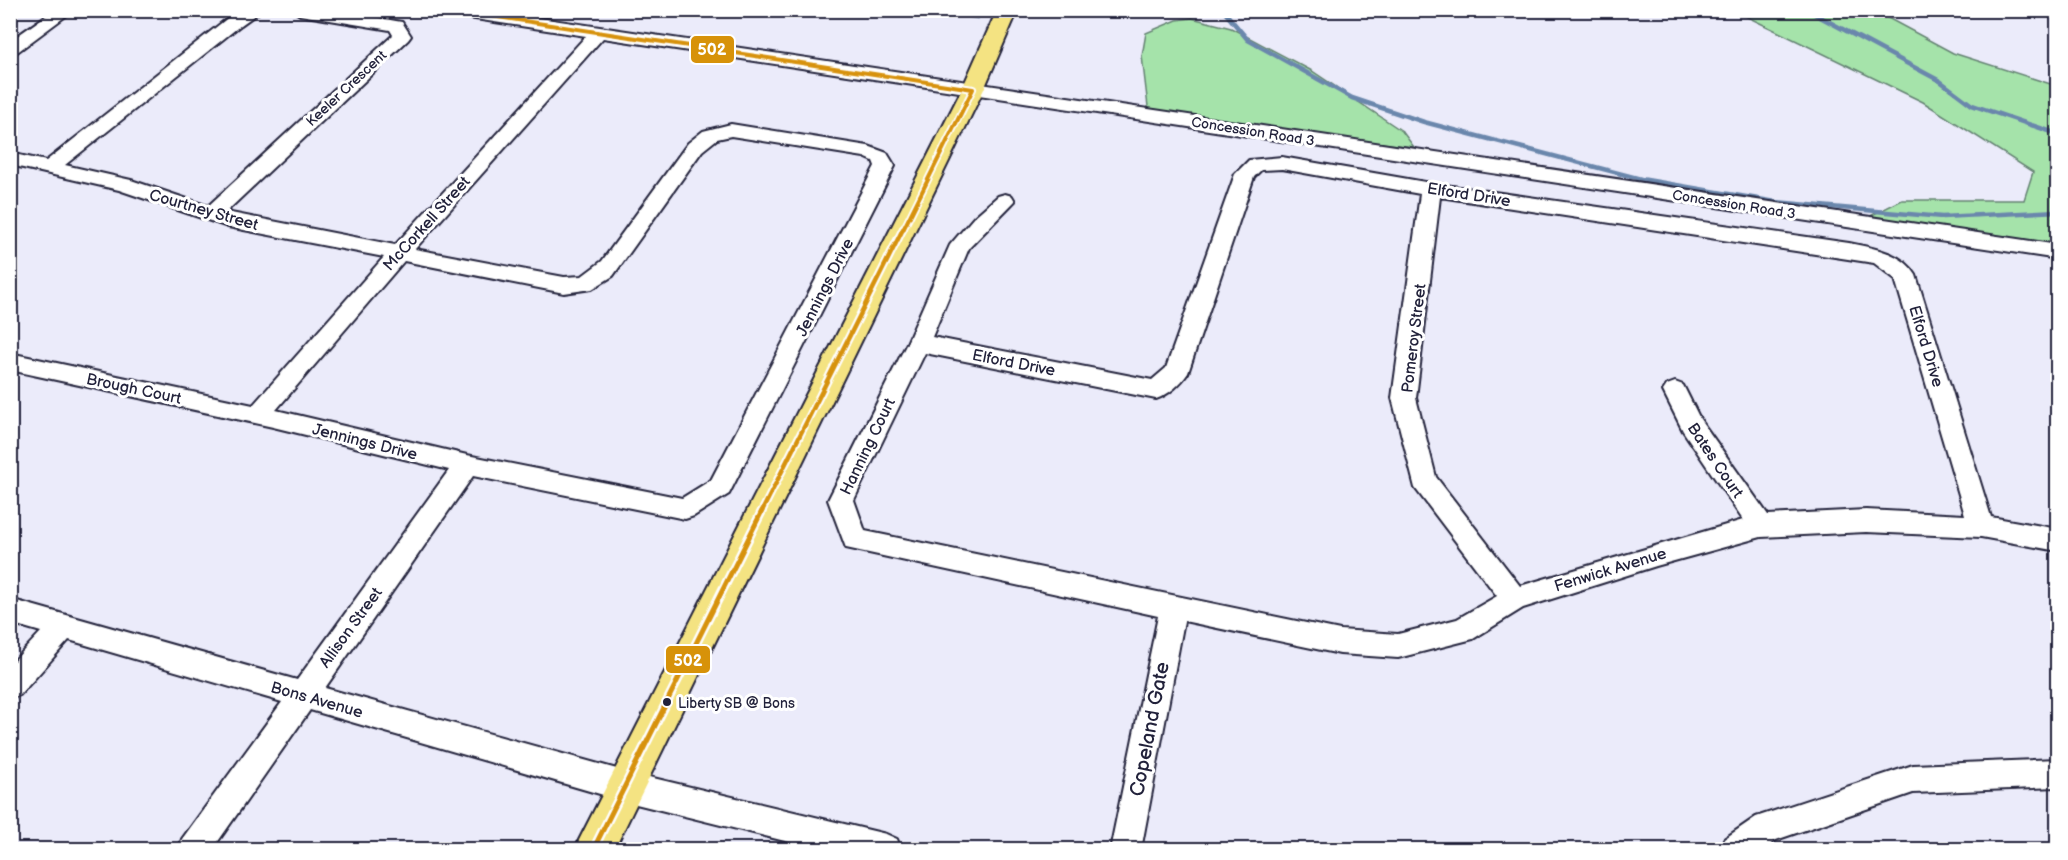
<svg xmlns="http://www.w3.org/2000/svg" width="2068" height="860" viewBox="0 0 2068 860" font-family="'Balsamiq Sans',sans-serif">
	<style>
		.green { fill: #a5e3aa; stroke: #648272; stroke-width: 1.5 }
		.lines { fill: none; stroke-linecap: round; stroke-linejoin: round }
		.stream { stroke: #6b87ac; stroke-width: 4.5 }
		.minor-casing { stroke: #22223b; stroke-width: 4 }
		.major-casing { stroke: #22223b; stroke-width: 4 }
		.minor { fill: #fff; fill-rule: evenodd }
		.major { fill: #f4e382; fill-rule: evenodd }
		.bus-1-far2-casing { stroke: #fff; stroke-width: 8 }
		.bus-1-far1-casing { stroke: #fff; stroke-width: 9 }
		.bus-1-casing { stroke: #fff; stroke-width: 10 }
		.bus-1-far2 { stroke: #d79209; stroke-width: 4 }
		.bus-1-far1 { stroke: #d79209; stroke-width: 4.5 }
		.bus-1 { stroke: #d79209; stroke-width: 5 }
		.bus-dot { fill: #22223b; stroke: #fff; stroke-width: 2 }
		.labels { text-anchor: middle; stroke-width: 6; stroke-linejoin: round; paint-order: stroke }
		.far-street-label { font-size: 14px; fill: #22223b; stroke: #fff }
		.bus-label { font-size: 14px; fill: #22223b; stroke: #fff; text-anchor: start }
		.street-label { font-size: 16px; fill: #22223b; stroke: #fff }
		.near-street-label { font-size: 20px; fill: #22223b; stroke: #fff }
		.line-badge { stroke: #fff; stroke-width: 2 }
		.badge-label { font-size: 16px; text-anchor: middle; font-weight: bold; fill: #fff }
	</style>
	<rect width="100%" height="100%" fill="#ebebfa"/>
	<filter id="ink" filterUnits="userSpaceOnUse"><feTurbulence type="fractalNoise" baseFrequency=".0167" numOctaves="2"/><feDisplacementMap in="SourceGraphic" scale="12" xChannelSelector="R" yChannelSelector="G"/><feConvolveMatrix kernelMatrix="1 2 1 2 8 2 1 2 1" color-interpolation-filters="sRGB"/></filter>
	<g filter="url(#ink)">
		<!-- green -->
		<path class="green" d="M1735 11H1875L1953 53 2057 86V258L1890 234 1866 218 1902 200H2024L2033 172 1923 102Z
			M1192 18 1231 28 1312 71 1402 131 1414 147 1149 115 1142 56 1146 33 1177 20Z"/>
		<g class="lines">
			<!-- stream -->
			<path class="stream" d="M937 10 977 17
				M1223 10 1248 40 1352 98 1424 122 1641 179 1776 202 1942 217 2058 211
				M1807 10 1940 81 1972 105 2058 134"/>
			<defs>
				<path id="minor" d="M54 10H74L16 53 10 54V41Z
					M241 10H262L241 25 65 165 131 180 208 206 393 35 390 30 300 15 292 10H334L396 21 402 22 411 36 408 40 226 212 395 245 586 36 449 15 441 10H486L2058 245V259L603 38 415 249 564 277 582 276 602 261 688 143 703 131 731 124 868 146 887 153 895 166 729 494 694 516 685 519 473 476 325 688 624 771 886 834 897 839 901 850H821L624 801 310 710 212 850H178L182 839 282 702 69 640 20 695 10 699V665L41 632 10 623V599L297 680 449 470 273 427 10 370V353L253 405 384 257 228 227 119 190 10 165V153L46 161 229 17ZM731 136 864 157 873 161 875 166 711 480 682 498 467 455 276 410 404 261 564 293 592 289 613 276 702 151 717 139Z
					M1282 157 1431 183 1849 243C1873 248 1902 252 1916 275L1991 517 2058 529V551L1981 537 1866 532 1761 537 1656 566 1523 608 1473 639 1398 658 1340 654 1184 621 1141 850H1110L1158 616 846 548 828 500 907 343 950 245 974 217 998 196 1005 194 1012 196 1015 201 969 248 932 337 1152 380 1166 368 1235 174 1249 160ZM1282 169 1420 194 1392 398 1415 488 1497 596 1457 619 1398 634 1340 630 865 531 854 500 925 353 1156 399C1168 395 1181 384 1188 373L1254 177 1261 170ZM1440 197 1874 263 1895 279 1965 515 1866 510 1768 515 1700 419 1683 385 1675 382 1667 385 1663 391 1683 431 1743 520 1520 586 1436 477 1416 398Z
					M2058 759V787L1913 793 1776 840 1763 850H1720L1724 839 1756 817 1913 765Z"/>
				<path id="major" d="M997 10H1018L984 89 614 850H574L962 89Z"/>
			</defs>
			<!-- minor casing -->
			<use href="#minor" class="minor-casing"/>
			<!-- major casing -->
			<use href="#major" class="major-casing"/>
			<!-- minor -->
			<use href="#minor" class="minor"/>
			<!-- major -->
			<use href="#major" class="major"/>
			<defs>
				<path id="bus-1-far2" d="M452 10 973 89
					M903 230 973 89"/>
				<path id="bus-1-far1" d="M761 513 903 229"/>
				<path id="bus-1" d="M593 850 762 511"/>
			</defs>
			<!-- bus-1-far2 casing -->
			<use href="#bus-1-far2" class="bus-1-far2-casing"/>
			<!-- bus-1-far1 casing -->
			<use href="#bus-1-far1" class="bus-1-far1-casing"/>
			<!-- bus-1 casing -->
			<use href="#bus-1" class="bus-1-casing"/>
			<!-- bus-1-far2 -->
			<use href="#bus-1-far2" class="bus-1-far2"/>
			<!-- bus-1-far1 -->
			<use href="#bus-1-far1" class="bus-1-far1"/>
			<!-- bus-1 -->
			<use href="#bus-1" class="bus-1"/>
		</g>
	</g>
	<!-- markers -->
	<circle class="bus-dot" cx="667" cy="702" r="5"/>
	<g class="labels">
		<!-- far-street labels -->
		<g class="far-street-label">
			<text transform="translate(346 88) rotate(-43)" y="5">Keeler Crescent</text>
			<text transform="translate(1253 131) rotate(9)" y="5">Concession Road 3</text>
			<text transform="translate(1734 204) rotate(9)" y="5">Concession Road 3</text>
		</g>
		<!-- bus labels -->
		<g class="bus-label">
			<text x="678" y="708">Liberty SB @ Bons</text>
		</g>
		<!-- street labels -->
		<g class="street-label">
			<text transform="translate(1469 194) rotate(9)" y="6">Elford Drive</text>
			<text transform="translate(204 209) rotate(16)" y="6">Courtney Street</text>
			<text transform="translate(426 223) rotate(-48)" y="6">McCorkell Street</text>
			<text transform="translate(824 287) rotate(-63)" y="6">Jennings Drive</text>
			<text transform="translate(1413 338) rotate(-83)" y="6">Pomeroy Street</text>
			<text transform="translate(1927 346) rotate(73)" y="6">Elford Drive</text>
			<text transform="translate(1014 362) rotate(11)" y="6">Elford Drive</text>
			<text transform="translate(134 388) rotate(12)" y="6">Brough Court</text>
			<text transform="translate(365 441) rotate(14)" y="6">Jennings Drive</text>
			<text transform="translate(867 446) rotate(-64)" y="6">Hanning Court</text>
			<text transform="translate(1716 460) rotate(56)" y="6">Bates Court</text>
			<text transform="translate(1610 569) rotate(-17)" y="6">Fenwick Avenue</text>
			<text transform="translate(350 627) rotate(-54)" y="6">Allison Street</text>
			<text transform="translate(317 699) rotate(16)" y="6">Bons Avenue</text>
		</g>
		<!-- near-street labels -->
		<g class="near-street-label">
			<text transform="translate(1149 729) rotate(-79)" y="7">Copeland Gate</text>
		</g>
	</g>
	<g class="line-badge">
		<rect x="690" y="35" width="45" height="29" rx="6" fill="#d79209"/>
		<rect x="665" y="645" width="46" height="29" rx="6" fill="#d79209"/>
	</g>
	<g class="badge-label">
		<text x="712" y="55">502</text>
		<text x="688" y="666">502</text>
	</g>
	<!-- margin -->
	<rect width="2068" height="860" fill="none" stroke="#fff" stroke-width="36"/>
	<rect x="18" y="18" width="2032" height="824" fill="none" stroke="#22223b" stroke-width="2" filter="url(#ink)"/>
</svg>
